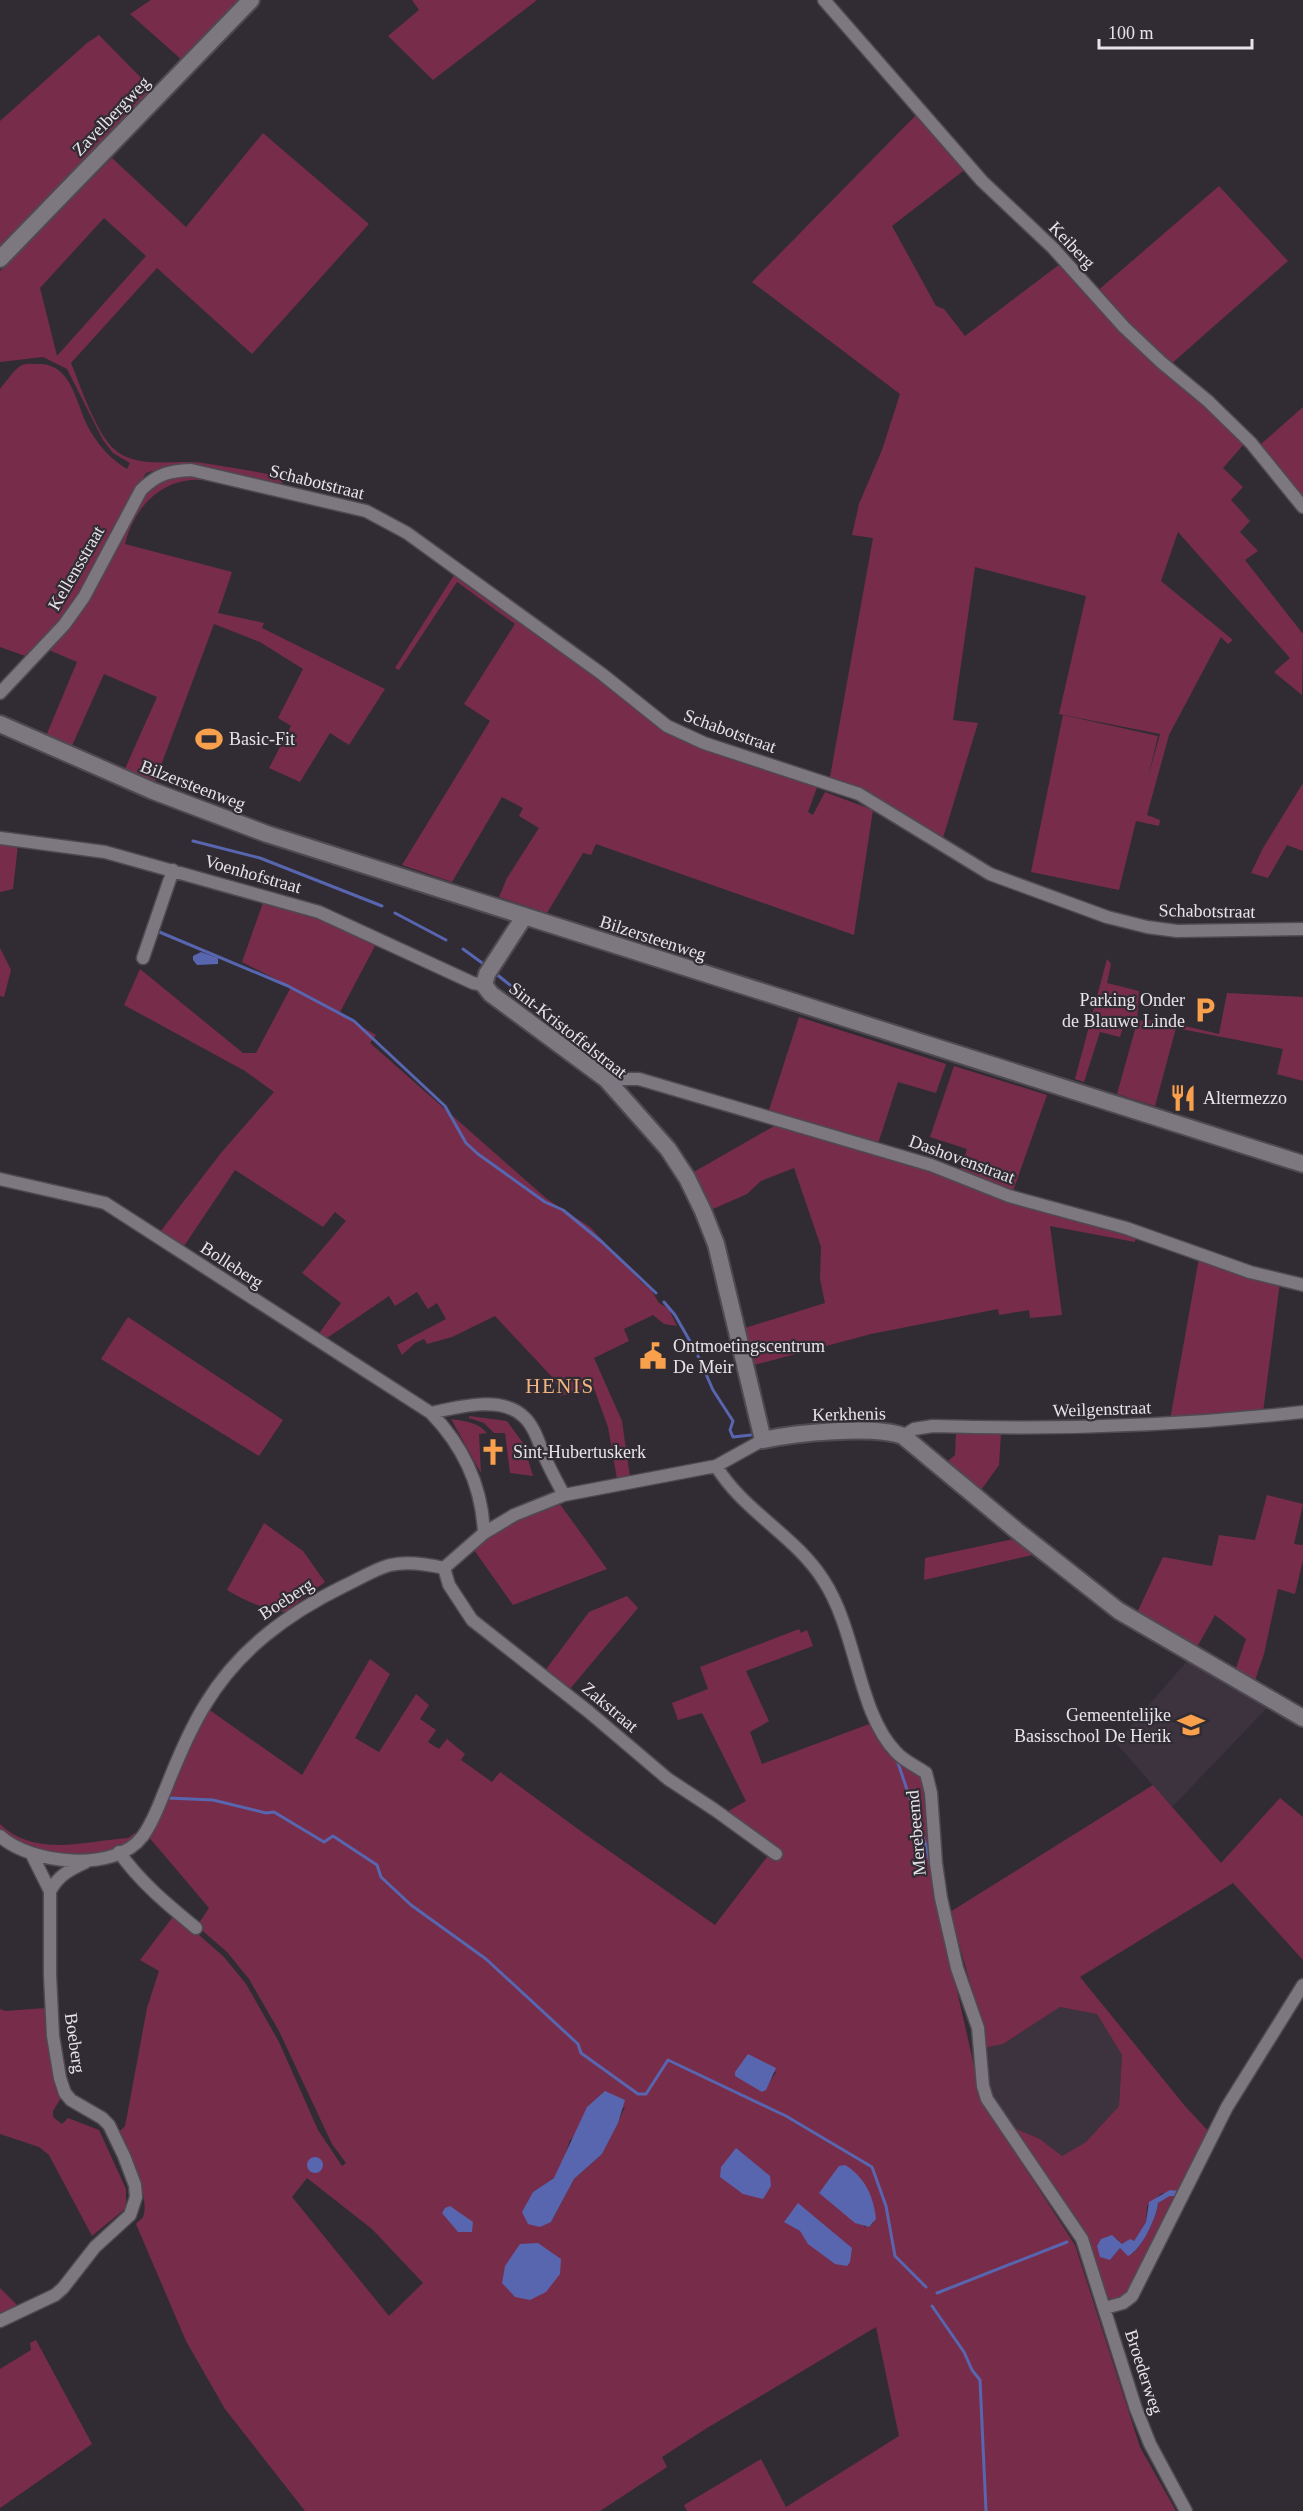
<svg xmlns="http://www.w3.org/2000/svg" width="1303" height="2511" viewBox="0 0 1303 2511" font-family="Georgia,serif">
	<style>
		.built { fill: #3c333f }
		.green { fill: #772d4a; fill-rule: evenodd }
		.water { fill: #5865af }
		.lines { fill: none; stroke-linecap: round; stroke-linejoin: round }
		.stream { stroke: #5865af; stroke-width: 3 }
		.street-casing { stroke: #4f4a51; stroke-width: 15 }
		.secondary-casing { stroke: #4f4a51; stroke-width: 20 }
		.street { stroke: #7d7780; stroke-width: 12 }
		.secondary { stroke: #7d7780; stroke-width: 16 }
		.labels { text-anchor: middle; stroke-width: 4.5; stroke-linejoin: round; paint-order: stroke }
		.street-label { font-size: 18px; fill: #e7e4e9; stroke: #312c33 }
		.poi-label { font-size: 18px; fill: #e7e4e9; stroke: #312c33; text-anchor: start }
		.quarter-label { font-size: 21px; letter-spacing: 1.5px; fill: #f2b47f; stroke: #312c33 }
	</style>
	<rect width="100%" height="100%" fill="#312c33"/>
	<!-- built -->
	<path class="built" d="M1187 1661 1268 1707 1172 1807 1116 1743Z
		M1060 2007 1097 2014 1122 2055 1119 2106 1086 2142 1062 2156 1040 2139 1011 2127 988 2096 984 2048 1003 2044Z"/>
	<!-- green -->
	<path class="green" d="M151 0H240L182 60 130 14Z
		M412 0H537L433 80 388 36 419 10Z
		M99 35 154 91 0 249V121L87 43Z
		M919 112 967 168 892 226 936 306 944 309 965 336 1060 264 1245 443 1223 468 1243 487 1231 500 1250 521 1240 532 1258 551 1245 560 1303 634 1302 695 1274 672 1290 658 1178 532 1161 581 1233 640 1228 644 1221 637 1169 735 1147 815 1160 820 1159 826 1136 821 1119 890 1031 872 1063 715 1158 736 1148 778 1160 734 1059 714 1086 596 975 567 953 720 978 723 942 841 862 792 830 777 873 538 852 535 859 504 882 450 900 394 752 282Z
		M263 133 369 224 252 354 157 268 71 363C80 385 96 433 114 449 137 470 175 459 203 463 230 467 257 472 284 477L282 484C239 475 190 458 146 473L68 614 28 657 0 647V389C6 382 14 369 22 365 27 363 35 364 40 364 72 365 76 403 87 425 97 444 109 458 127 469L130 463 113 453 103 440 67 369 43 357 0 362V271L112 158 186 227ZM104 218 146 256 57 356 40 288Z
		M1219 186 1288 261 1170 365 1095 293Z
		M1303 407V498L1260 445Z
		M174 473 231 484C218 482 205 479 193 480 157 482 133 511 125 544L232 572 218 613 264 623 262 628 385 689 349 745 330 733 300 782 269 768 291 726 278 718 303 669 260 642 214 624 154 784 124 771 157 697 104 674 71 748 46 736 77 662 49 650 80 611 137 498Z
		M456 572 654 721 819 782 808 812 813 815 825 792 873 810 854 935 596 844 591 855 583 853 547 913 499 897 507 878 539 828 519 816 523 808 502 797 452 882 402 865 490 721 464 704 515 624 457 582 399 670 395 668Z
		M1303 783V851L1287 845 1268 878 1251 873 1263 848Z
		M0 842 18 845 13 889 0 892Z
		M264 900 302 912 376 944 339 1014 376 1035 370 1043 547 1199 590 1227 641 1282 651 1290 659 1303 668 1308 677 1326 664 1324 653 1315 624 1329 629 1341 594 1358 622 1421 630 1477 617 1479 608 1427 592 1383 591 1388 560 1396 554 1379 495 1316 452 1337 427 1344 424 1339 415 1343 402 1355 397 1345 446 1319 437 1303 428 1309 417 1292 395 1306 389 1296 324 1340 318 1335 341 1303 302 1273 346 1221 335 1212 323 1227 235 1170 184 1246 160 1232 221 1153 274 1092 245 1071 124 1005 140 969 243 1053H256L291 987 242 962Z
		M0 948 11 970 4 997 0 996Z
		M1107 959 1111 964 1107 983 1139 991 1137 1021 1159 1020 1219 1034 1227 993 1303 997V1081L1277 1074 1283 1049 1176 1028 1155 1106 1117 1094 1136 1026 1124 1024 1120 1037 1100 1032 1084 1082 1075 1079Z
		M799 1017 946 1064 936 1093 898 1082 877 1147 768 1113Z
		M954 1066 1047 1095 1013 1191 959 1174 967 1149 930 1137Z
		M776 1125 1136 1234 1135 1242 1050 1226 1062 1315 1030 1318 1029 1310 999 1315 998 1309 871 1334 754 1365 745 1328 825 1303 820 1279 821 1247 794 1168 761 1181 747 1194 713 1209 692 1173Z
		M1199 1258 1280 1282 1263 1412 1170 1420Z
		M128 1317 283 1420 259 1456 101 1359Z
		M469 1416 507 1421 523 1443 533 1476 510 1473 505 1433H494L484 1423 469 1418Z
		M451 1419C464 1421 478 1422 487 1433L479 1434 481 1473Z
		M956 1431 1001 1433 999 1465 981 1490 948 1461 955 1455Z
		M1267 1495 1303 1504 1294 1544 1303 1545V1560L1295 1594 1278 1589 1264 1654 1254 1683 1235 1671 1246 1639 1215 1615 1196 1649 1136 1615 1163 1557 1212 1566 1219 1535 1255 1540Z
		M559 1503 607 1569 513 1605 474 1550C503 1526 524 1517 559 1503Z
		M264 1523 303 1551 325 1582 285 1612C263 1609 246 1601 227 1590Z
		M1018 1538 1037 1554 924 1580 925 1558Z
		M627 1596 638 1608 569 1690 544 1672 589 1612Z
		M799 1629 801 1633 807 1630 813 1646 746 1671 769 1721 750 1732 762 1764 872 1723 921 1775 924 1781 936 1898 982 2101 1075 2245 1140 2447 1176 2511H687L684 2505 761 2459 786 2507 899 2436 876 2327 707 2428 662 2457 667 2467 600 2511H305L225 2409 186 2341 136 2224C138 2221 141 2220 143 2217 151 2199 128 2148 119 2132L125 2126 127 2116 147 2008 159 1971 140 1960 175 1914 224 1957 246 1984 279 2042 318 2130 342 2166 346 2163 332 2144 279 2031 249 1979 227 1952 197 1926 209 1908 148 1836 208 1709 302 1775 370 1659 390 1674 355 1738 379 1752 416 1694 429 1705 420 1719 436 1730 428 1742 439 1749 447 1739 465 1754 461 1760 492 1782 500 1772 582 1832 715 1925 770 1853 725 1813 746 1801 702 1713 678 1720 672 1703 708 1689 700 1667ZM776 2072 763 2092 739 2077ZM625 2107 602 2154 574 2179 551 2222 523 2212 533 2192 554 2178 561 2167 570 2140ZM852 2170 867 2188 873 2224 864 2227ZM307 2178 372 2229 423 2283 389 2316 292 2197Z
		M1153 1785 1221 1863 1280 1798 1303 1817V1960L1233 1883 1080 1977 1185 2106 1210 2133 1128 2295 1109 2302 1098 2274 1011 2127 1040 2139 1062 2156 1086 2142 1119 2106 1122 2055 1097 2014 1060 2007 1003 2044 984 2048 982 2025 950 1912ZM1162 2193 1170 2196 1158 2203C1157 2217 1142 2247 1132 2254L1120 2248 1110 2260 1116 2238 1122 2244 1134 2241 1146 2222 1147 2206Z
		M0 1824C35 1858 86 1841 128 1838L135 1833 138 1837C123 1847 109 1854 91 1857 65 1861 18 1848 0 1830Z
		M45 2008 54 2079 61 2098 53 2111V2117L62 2124 68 2118 99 2130 126 2189V2208L92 2236 49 2155 39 2147 0 2134V2009L5 2011Z
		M0 2288 19 2307 0 2317Z
		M36 2340 92 2444 0 2508V2369L31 2350 30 2343Z"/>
	<!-- water -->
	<path class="water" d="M201 952 218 958V964L197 965 193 960V956Z
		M748 2054 776 2068 766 2090 762 2092 735 2076V2072Z
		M605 2091 625 2100 618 2123 602 2154 574 2179 551 2222 540 2227 528 2224 522 2212 533 2192 554 2178 587 2107Z
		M736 2148 770 2176 771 2186 763 2199 743 2194 720 2177 721 2167Z
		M307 2165a8 8 0 1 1 16 0a8 8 0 1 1-16 0Z
		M845 2165C865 2177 874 2197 876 2219L869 2227 855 2223 819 2193 839 2166Z
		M1170 2190 1179 2191 1176 2196H1170L1158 2203C1157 2217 1141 2251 1128 2256L1120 2248 1110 2260 1100 2257 1097 2246 1101 2239 1112 2235 1122 2244 1130 2239 1134 2241 1146 2222 1149 2202Z
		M798 2203 852 2248 850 2262 847 2266 835 2264 808 2244 800 2231 784 2222Z
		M450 2206 473 2222 472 2232H458L442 2213 445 2208Z
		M538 2243 561 2259 560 2274 546 2292 530 2300 515 2297 502 2283 505 2266 520 2244Z"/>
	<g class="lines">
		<!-- stream -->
		<path class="stream" d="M193 841 260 858 382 906
			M395 913 446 940
			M157 931 288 986 354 1021 445 1106 466 1143 478 1154 545 1202 563 1210 602 1242 656 1293
			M463 949 485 965
			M495 973 525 997
			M565 1030 618 1072
			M664 1302 675 1315 695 1350
			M698 1356 713 1390 733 1421 730 1430 733 1437 751 1435
			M898 1763 927 1849 930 1864
			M168 1798 213 1800 266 1813 274 1812 324 1842 333 1836 377 1865 381 1877 411 1905 486 1959 578 2044 581 2053 638 2094H646L668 2060 786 2116 872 2167 886 2206 895 2256 926 2287
			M937 2293 1067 2242
			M932 2306 964 2352 972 2370 980 2380 986 2511"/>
		<defs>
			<path id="street" d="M824 0 982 181 1053 248 1124 327 1161 362 1208 401 1251 443 1303 507
				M0 693 64 625 84 597 141 490C157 474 169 471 191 470L366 511 407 533 602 674 667 726 704 743 859 794 990 874 1107 917 1147 927 1177 931 1303 929
				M0 838 105 852 319 912 473 983 484 985
				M143 958 173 870
				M606 1079H639L931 1165 1009 1196 1126 1228 1250 1272 1303 1285
				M0 1179 105 1203 431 1413C464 1447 482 1486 484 1533
				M431 1413C457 1407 502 1395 524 1417 536 1428 540 1448 547 1462 552 1473 558 1484 564 1495
				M903 1436 914 1429 933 1426C1057 1430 1179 1426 1303 1412
				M716 1466C744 1512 796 1536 824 1581 857 1632 858 1713 896 1752 904 1761 916 1766 926 1773L931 1793 936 1863 941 1898 957 1968 978 2028 983 2086 987 2099 1082 2239 1136 2409 1150 2444 1186 2511
				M444 1568 449 1585 472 1620 589 1712 668 1779 715 1810 776 1854
				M444 1568 484 1533 514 1515 564 1495 716 1466 763 1440
				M0 1836C30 1864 115 1873 142 1837 153 1823 159 1804 166 1788 177 1760 189 1731 205 1705 238 1650 287 1614 344 1586 359 1579 375 1569 390 1565 407 1561 427 1564 444 1568
				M119 1852C140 1882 168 1905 196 1928
				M50 1891C59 1875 69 1870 86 1862
				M1105 2308 1123 2303 1132 2296 1227 2107 1303 1985
				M0 2321 55 2295 63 2288 95 2247 130 2215 136 2197 135 2185 124 2156 109 2125 102 2118 71 2100 65 2093 60 2078 53 2036 50 1975V1891L32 1855"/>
			<path id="secondary" d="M0 259 251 0
				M0 724 153 791 267 834 1303 1164
				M524 917 487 974 484 985 491 994 606 1079 668 1149 687 1178 703 1211 716 1244 763 1440C795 1433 873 1425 903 1436L1016 1530 1119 1611 1303 1718"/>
		</defs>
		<!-- street casing -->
		<use href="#street" class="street-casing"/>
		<!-- secondary casing -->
		<use href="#secondary" class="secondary-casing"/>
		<!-- street -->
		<use href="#street" class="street"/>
		<!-- secondary -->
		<use href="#secondary" class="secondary"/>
	</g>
	<!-- icons -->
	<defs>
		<symbol id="stadium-bare" viewBox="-9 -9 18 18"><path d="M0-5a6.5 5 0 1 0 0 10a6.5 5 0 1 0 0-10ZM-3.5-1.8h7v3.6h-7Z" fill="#f8a04b" stroke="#312c33" stroke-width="2.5" paint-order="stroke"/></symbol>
		<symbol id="parking-bare" viewBox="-9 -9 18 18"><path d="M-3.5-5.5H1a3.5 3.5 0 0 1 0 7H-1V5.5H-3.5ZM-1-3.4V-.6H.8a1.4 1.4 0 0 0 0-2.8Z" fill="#f8a04b" stroke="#312c33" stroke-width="2.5" paint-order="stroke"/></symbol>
		<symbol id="restaurant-bare" viewBox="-9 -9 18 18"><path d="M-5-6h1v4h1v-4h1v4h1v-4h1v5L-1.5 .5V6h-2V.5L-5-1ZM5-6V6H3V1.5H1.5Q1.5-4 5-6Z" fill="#f8a04b" stroke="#312c33" stroke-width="2.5" paint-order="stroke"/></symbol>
		<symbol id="civic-bare" viewBox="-9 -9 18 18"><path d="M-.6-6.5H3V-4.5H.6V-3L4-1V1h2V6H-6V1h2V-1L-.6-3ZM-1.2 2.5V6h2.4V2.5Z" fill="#f8a04b" stroke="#312c33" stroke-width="2.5" paint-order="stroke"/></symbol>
		<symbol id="church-bare" viewBox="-9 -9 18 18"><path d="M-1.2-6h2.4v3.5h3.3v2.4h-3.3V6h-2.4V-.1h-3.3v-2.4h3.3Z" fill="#f8a04b" stroke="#312c33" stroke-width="2.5" paint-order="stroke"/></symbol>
		<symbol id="school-bare" viewBox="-9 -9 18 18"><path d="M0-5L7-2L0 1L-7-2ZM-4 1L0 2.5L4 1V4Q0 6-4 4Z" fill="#f8a04b" stroke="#312c33" stroke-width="2.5" paint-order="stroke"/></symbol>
	</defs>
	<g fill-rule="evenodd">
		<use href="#stadium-bare" x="190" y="720" width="38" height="38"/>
		<use href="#parking-bare" x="1186" y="991" width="38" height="38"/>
		<use href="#restaurant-bare" x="1164" y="1079" width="38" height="38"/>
		<use href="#civic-bare" x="634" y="1337" width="38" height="38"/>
		<use href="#church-bare" x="474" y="1433" width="38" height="38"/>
		<use href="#school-bare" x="1172" y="1706" width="38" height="38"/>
	</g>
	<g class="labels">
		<!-- street labels -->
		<g class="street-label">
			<text transform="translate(111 116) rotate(-46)" y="6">Zavelbergweg</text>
			<text transform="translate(1072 245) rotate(46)" y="6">Keiberg</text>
			<text transform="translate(317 482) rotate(14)" y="6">Schabotstraat</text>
			<text transform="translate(76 568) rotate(-60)" y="6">Kellensstraat</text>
			<text transform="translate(730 731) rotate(20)" y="6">Schabotstraat</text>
			<text transform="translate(193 785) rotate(21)" y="6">Bilzersteenweg</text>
			<text transform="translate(253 874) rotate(16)" y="6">Voenhofstraat</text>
			<text transform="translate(1207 911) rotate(1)" y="6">Schabotstraat</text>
			<text transform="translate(653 938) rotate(18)" y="6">Bilzersteenweg</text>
			<text transform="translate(568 1030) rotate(38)" y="6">Sint-Kristoffelstraat</text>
			<text transform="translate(962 1159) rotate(20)" y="6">Dashovenstraat</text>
			<text transform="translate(232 1265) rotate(33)" y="6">Bolleberg</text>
			<text transform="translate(1102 1409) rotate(-2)" y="6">Weilgenstraat</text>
			<text transform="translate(849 1414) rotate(-1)" y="6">Kerkhenis</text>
			<text transform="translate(286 1599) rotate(-33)" y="6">Boeberg</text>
			<text transform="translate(610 1707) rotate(40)" y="6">Zakstraat</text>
			<text transform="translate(916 1833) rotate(-95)" y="6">Merebeemd</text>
			<text transform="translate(75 2043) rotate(82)" y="6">Boeberg</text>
			<text transform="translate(1144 2372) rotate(72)" y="6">Broederweg</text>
		</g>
		<!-- poi labels -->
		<g class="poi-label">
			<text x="229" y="745">Basic-Fit</text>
			<text x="1185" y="1006" text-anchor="end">Parking Onder<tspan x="1185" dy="21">de Blauwe Linde</tspan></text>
			<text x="1203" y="1104">Altermezzo</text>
			<text x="673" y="1352">Ontmoetingscentrum<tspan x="673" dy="21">De Meir</tspan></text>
			<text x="513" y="1458">Sint-Hubertuskerk</text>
			<text x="1171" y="1721" text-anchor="end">Gemeentelijke<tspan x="1171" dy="21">Basisschool De Herik</tspan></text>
		</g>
		<!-- quarter labels -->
		<g class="quarter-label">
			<text x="560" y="1393">HENIS</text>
		</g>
	</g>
	<!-- scale -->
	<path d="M1099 39v9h153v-9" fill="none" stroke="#e7e4e9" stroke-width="3"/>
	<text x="1108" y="39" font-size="18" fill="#e7e4e9" stroke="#312c33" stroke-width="4.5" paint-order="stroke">100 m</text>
</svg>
